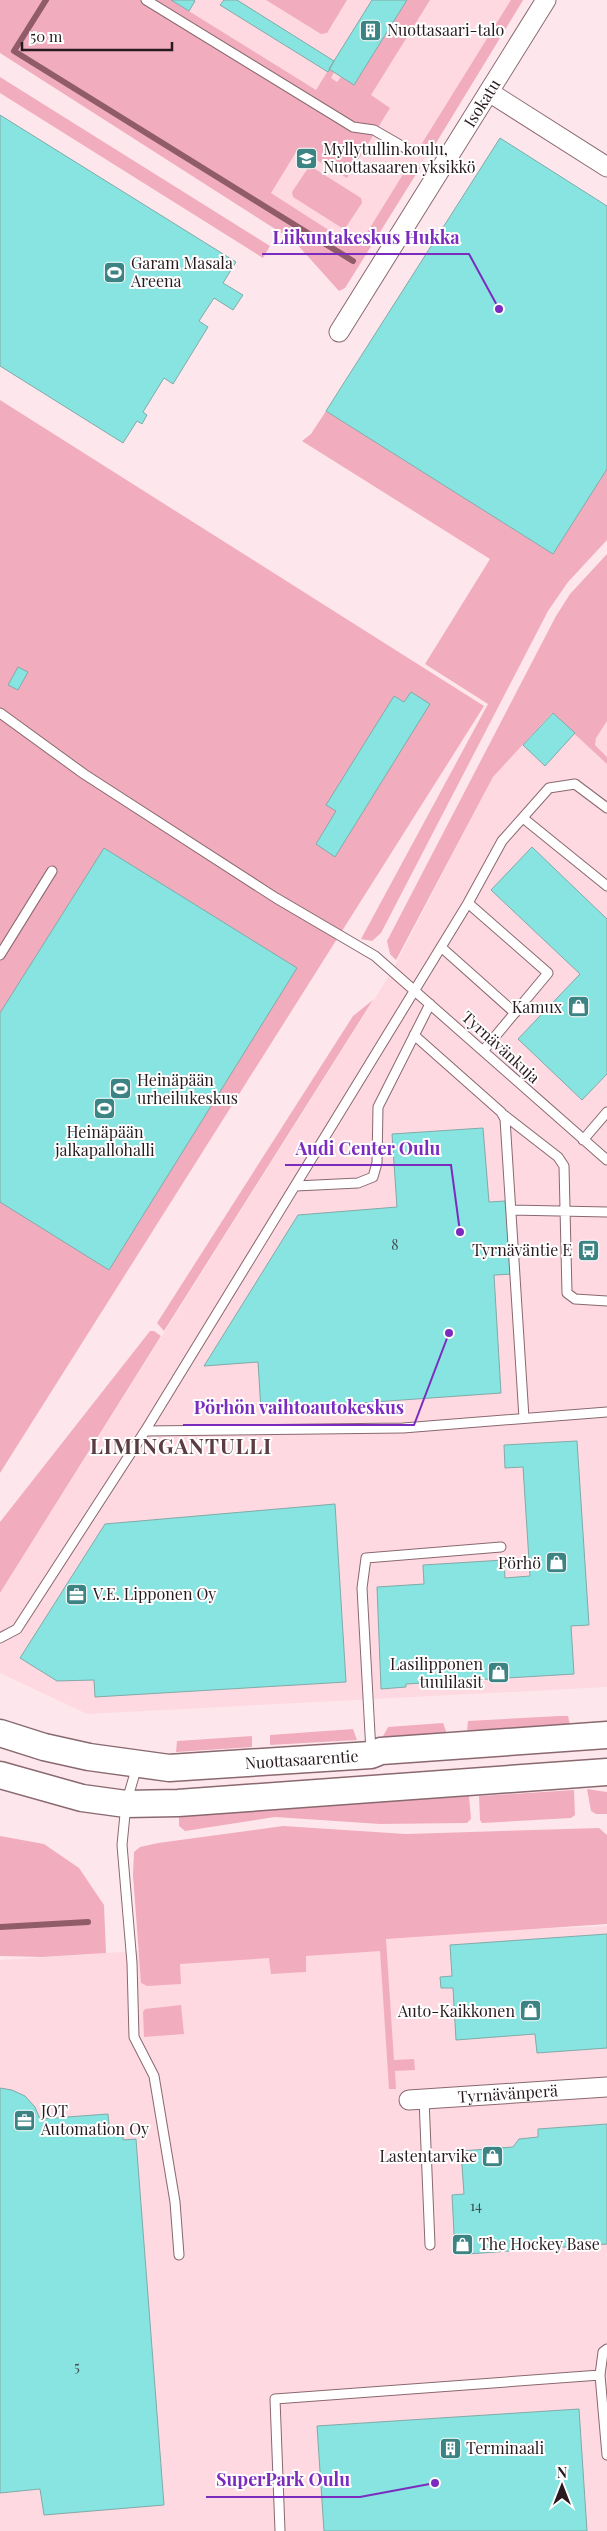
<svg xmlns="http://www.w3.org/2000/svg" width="607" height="2531" viewBox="0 0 607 2531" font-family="'Playfair Display',serif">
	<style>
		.built { fill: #fed9e1 }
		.green { fill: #f1adbe }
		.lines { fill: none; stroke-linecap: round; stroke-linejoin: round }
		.stream { stroke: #905c6a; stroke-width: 6 }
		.building { fill: #87e4e1; stroke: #81aaa8 }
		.lane-casing { stroke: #89686f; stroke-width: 11 }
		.street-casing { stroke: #89686f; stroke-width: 21 }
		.secondary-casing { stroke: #89686f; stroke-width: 29 }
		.lane { stroke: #fff; stroke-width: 9 }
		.street { stroke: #fff; stroke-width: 19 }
		.secondary { stroke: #fff; stroke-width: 26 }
		.labels { text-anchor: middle; stroke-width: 4; stroke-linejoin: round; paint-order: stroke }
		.number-label { font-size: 14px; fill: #404c4f }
		.poi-label { font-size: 16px; fill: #281a1e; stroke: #fff; text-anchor: start }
		.street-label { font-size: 16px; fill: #281a1e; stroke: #fff }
		.district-label { font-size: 21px; font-weight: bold; letter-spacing: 1px; fill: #5a3c43; stroke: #fff }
		.leader { fill: none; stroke: #7b2cbf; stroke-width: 2 }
		.callout-dot { fill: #7b2cbf; stroke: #fff; stroke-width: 2 }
		.callout-label { font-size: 18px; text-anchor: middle; font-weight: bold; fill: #7b2cbf; stroke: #fff; stroke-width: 4; stroke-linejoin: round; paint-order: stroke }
	</style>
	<rect width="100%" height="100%" fill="#fee7ec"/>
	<!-- built -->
	<path class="built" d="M50 0H524L359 264 18 51Z
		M553 713H607V1687L87 1714 0 1673V1593L392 971 493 777Z
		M607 1926V2531H0V1960L381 1935Z"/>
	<!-- green -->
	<path class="green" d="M0 0H171L316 90 329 69 334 72 331 78 337 82 341 77 354 85 407 0H430L371 95 390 108 347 178 298 149 271 193 352 245 363 239 410 163H415L420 168 345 288 339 291 294 241 0 53Z
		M266 0H347L327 33 321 34Z
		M511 0H523L430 153 421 145Z
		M0 77 270 246 263 258 0 93Z
		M312 167 361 198 362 203 346 227 342 228 293 197 292 192 308 168Z
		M0 400 484 706 0 1473Z
		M326 411 553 554 607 469V540L568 582 548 611 381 933 372 941 361 939 488 704 425 664 490 559 302 441 311 434Z
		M607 554V721L596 738 595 745 607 757V764L552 713 493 777 396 960 390 954 387 941 556 616 570 594Z
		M373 1000 164 1331 157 1323 353 1016Z
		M150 1331H154L161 1336 0 1593V1522Z
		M560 1716H568L570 1725 467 1732 468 1721Z
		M443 1723 447 1734 382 1738 388 1727Z
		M353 1729 357 1740 270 1745V1735Z
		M252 1736V1747L176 1752 177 1741Z
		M587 1789 607 1792V1814H596L591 1811Z
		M574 1790 575 1815 571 1818 482 1823 480 1820 479 1796Z
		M469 1796 471 1819 467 1823 380 1824 275 1817 185 1831 179 1826V1816Z
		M283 1826 406 1834 599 1828 607 1835V1924L386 1939 394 2060 414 2059 415 2070 395 2071 396 2089H389L380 1951 306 1956V1972L271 1974 269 1958 180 1964 181 1984 147 1986 141 1983 133 1875 134 1852 140 1847 158 1843Z
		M0 1836 44 1844 79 1868 104 1905 106 1953 42 1957 0 1956Z
		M181 2005 184 2034 144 2037 143 2012 145 2009Z"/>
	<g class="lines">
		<!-- stream -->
		<path class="stream" d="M46 0 14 51 353 261
			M0 1927 88 1922"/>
	</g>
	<!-- building -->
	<path class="building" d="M171 0H194L195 1 189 11Z
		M224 0H237L334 61 328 72 220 5Z
		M372 0H407L354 85 329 69Z
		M0 115 236 262 223 283 243 295 233 310 214 298 199 321 208 327 173 384 164 378 143 412 147 415 142 424 137 421 123 443 0 366Z
		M500 138 607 206V469L553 554 326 411Z
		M18 667 28 672 18 690 8 685Z
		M411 692 430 704 335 857 316 844 336 811 326 805 394 696 404 702Z
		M553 713 575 733 545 766 523 745Z
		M532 847 607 919V1074L582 1100 518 1039 580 974 491 890Z
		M104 848 297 968 109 1270 0 1202V1013Z
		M483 1128 489 1202 505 1201 513 1274 494 1275 501 1393 261 1410 258 1362 204 1366 298 1215 397 1207 392 1134Z
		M577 1441 589 1625 571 1626 574 1674 406 1684V1687L381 1689 377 1587 424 1584 423 1565 504 1560 505 1578 530 1576 523 1467 505 1468 504 1445Z
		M335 1504 346 1682 95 1697 94 1680 57 1681 20 1658 105 1524Z
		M607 1934V2048L537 2053 535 2034 456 2040 453 1988H441L440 1977 452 1976 450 1945Z
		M0 2088 12 2090 25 2096 35 2107 40 2119 108 2114 110 2134 123 2133V2140L136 2139 164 2505 44 2515 40 2489 0 2493Z
		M607 2124V2244L468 2254V2252H455L452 2195 464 2194 461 2151 513 2147 519 2139 538 2137V2129Z
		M579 2409 587 2531H324L317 2426Z"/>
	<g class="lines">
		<defs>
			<path id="lane" d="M146 0 353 127 374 130 407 149
				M0 713 84 774 276 898 375 956 607 1160
				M523 818 607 886
				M468 903 548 973 483 1051
				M441 947 515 1013
				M0 955 52 871
				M414 1035 501 1112 505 1119 524 1418
				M504 1115 558 1157 564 1166 567 1293 575 1299 607 1301
				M583 1140 607 1112
				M296 1186 358 1183 373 1177 377 1163 378 1107 430 1004
				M511 1210 607 1212
				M145 1431 468 903 502 841 549 788 575 784 607 808
				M0 1638 17 1629 145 1431 403 1428 607 1412
				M371 1752 362 1588 366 1558 501 1547
				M137 1766 126 1804 122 1845 132 1963 134 2037 154 2076 175 2202 179 2255
				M424 2099 430 2245
				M607 2349 603 2352 600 2375 607 2455
				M280 2531 275 2399 600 2375"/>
			<g id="street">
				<path d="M489 92 607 167"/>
				<path id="s1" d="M339 332 546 0"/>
				<path id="s2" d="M409 2100 607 2087"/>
			</g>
			<g id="secondary">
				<path id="s3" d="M0 1733 44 1747 89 1757 169 1768 371 1755 381 1751 607 1735"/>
				<path d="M0 1775 82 1798 126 1804 178 1803 607 1772"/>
			</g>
		</defs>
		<!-- lane casing -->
		<use href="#lane" class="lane-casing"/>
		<!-- street casing -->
		<use href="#street" class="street-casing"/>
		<!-- secondary casing -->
		<use href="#secondary" class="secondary-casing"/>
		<!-- lane -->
		<use href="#lane" class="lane"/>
		<!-- street -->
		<use href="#street" class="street"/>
		<!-- secondary -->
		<use href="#secondary" class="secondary"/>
	</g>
	<!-- icons -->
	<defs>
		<symbol id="building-square" viewBox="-11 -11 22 22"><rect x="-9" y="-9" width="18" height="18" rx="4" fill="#3c8483" stroke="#fff"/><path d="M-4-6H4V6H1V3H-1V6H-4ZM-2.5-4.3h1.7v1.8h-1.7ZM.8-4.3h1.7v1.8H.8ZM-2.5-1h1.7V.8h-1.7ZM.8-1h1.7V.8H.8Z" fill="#fff"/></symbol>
		<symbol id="school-square" viewBox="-11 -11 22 22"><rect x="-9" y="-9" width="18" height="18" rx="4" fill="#3c8483" stroke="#fff"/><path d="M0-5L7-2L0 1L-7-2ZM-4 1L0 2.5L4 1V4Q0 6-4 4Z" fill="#fff"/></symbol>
		<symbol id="stadium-square" viewBox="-11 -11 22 22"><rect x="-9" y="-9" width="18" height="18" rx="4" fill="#3c8483" stroke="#fff"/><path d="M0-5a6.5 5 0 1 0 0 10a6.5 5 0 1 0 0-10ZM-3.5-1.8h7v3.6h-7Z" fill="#fff"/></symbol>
		<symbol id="shop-square" viewBox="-11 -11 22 22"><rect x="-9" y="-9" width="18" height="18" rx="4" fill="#3c8483" stroke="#fff"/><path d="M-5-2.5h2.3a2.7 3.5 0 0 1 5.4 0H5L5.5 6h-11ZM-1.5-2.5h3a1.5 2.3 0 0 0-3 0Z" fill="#fff"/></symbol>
		<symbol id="bus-square" viewBox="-11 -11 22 22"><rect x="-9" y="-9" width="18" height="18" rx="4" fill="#3c8483" stroke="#fff"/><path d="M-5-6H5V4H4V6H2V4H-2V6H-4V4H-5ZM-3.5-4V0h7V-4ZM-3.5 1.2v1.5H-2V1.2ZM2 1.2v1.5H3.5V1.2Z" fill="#fff"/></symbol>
		<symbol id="office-square" viewBox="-11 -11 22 22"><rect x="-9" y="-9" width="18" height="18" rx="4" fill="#3c8483" stroke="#fff"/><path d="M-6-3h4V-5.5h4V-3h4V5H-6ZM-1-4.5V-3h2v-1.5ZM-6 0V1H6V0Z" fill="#fff"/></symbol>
	</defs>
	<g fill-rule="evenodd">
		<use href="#building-square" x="358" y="18" width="25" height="25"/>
		<use href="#school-square" x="294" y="146" width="25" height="25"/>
		<use href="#stadium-square" x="102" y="260" width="25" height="25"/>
		<use href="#shop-square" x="566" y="994" width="25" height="25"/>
		<use href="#stadium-square" x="108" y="1076" width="25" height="25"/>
		<use href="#stadium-square" x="92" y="1096" width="25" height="25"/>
		<use href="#bus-square" x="576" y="1238" width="25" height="25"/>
		<use href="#shop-square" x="544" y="1550" width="25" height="25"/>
		<use href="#office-square" x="64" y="1582" width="25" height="25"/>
		<use href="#shop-square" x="486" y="1660" width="25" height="25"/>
		<use href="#shop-square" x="518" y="1998" width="25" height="25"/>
		<use href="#office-square" x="12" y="2108" width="25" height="25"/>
		<use href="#shop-square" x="480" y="2144" width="25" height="25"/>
		<use href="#shop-square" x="450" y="2232" width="25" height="25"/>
		<use href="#building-square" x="438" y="2436" width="25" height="25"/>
	</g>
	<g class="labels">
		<!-- number labels -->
		<g class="number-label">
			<text x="395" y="1250">8</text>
			<text x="476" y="2211">14</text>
			<text x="77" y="2372">5</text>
		</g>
		<!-- poi labels -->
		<g class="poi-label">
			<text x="387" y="36">Nuottasaari-talo</text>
			<text x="323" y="155">Myllytullin koulu,<tspan x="323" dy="18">Nuottasaaren yksikkö</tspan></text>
			<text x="131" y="269">Garam Masala<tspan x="131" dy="18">Areena</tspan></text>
			<text x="562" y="1013" text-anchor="end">Kamux</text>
			<text x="137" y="1086">Heinäpään<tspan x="137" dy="18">urheilukeskus</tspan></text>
			<text x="105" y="1138" text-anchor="middle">Heinäpään<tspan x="105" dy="18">jalkapallohalli</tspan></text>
			<text x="572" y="1256" text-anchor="end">Tyrnäväntie E</text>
			<text x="541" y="1569" text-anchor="end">Pörhö</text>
			<text x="93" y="1600">V.E. Lipponen Oy</text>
			<text x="483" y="1670" text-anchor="end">Lasilipponen<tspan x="483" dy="18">tuulilasit</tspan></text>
			<text x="515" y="2017" text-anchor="end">Auto-Kaikkonen</text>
			<text x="41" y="2117">JOT<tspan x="41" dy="18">Automation Oy</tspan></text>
			<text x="477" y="2162" text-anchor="end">Lastentarvike</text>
			<text x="479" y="2250">The Hockey Base</text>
			<text x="466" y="2454">Terminaali</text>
		</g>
		<!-- street labels -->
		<g class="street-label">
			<text dy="6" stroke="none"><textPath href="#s1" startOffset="270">Isokatu</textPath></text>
			<text transform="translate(501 1047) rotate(42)" y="6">Tyrnävänkuja</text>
			<text dy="6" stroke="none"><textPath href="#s3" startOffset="306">Nuottasaarentie</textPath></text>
			<text dy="6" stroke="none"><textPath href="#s2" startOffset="99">Tyrnävänperä</textPath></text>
		</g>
		<!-- district labels -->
		<g class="district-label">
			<text x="181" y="1454">LIMINGANTULLI</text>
		</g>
	</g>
	<!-- callouts -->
	<path class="leader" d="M499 309L469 254H262M460 1232L451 1165H285M449 1333L414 1425H183M435 2483L360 2497H206"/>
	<g class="callout-dot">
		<circle cx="499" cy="309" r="5"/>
		<circle cx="460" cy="1232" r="5"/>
		<circle cx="449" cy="1333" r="5"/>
		<circle cx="435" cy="2483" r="5"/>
	</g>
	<g class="callout-label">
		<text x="366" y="244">Liikuntakeskus Hukka</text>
		<text x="368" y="1155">Audi Center Oulu</text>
		<text x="299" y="1414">Pörhön vaihtoautokeskus</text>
		<text x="283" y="2486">SuperPark Oulu</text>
	</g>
	<!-- north arrow -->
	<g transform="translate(562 2486)" stroke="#ffffff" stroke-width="4" paint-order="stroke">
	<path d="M0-4L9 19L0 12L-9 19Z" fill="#281a1e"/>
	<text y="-8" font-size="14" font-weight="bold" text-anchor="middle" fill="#281a1e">N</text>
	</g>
	<!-- scale -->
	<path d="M22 42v8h150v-8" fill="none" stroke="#281a1e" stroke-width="2.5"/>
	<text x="30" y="42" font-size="15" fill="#281a1e" stroke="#ffffff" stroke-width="4" paint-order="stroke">50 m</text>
</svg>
